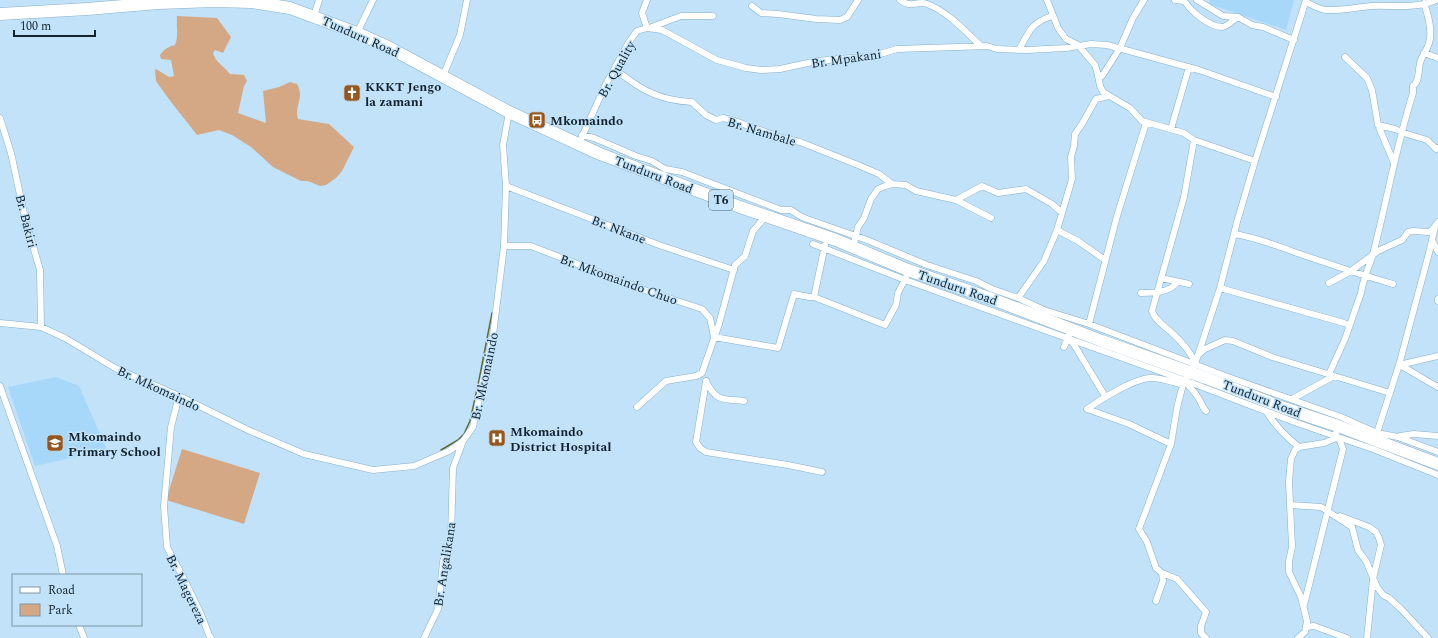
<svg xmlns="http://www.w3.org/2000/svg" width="1438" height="638" viewBox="0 0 1438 638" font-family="Spectral,serif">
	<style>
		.built { fill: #a7d8f9 }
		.green { fill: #d5a885 }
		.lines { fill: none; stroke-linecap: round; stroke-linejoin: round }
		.stream { stroke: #5e6d37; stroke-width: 1.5 }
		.street-casing { stroke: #87afca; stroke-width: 7 }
		.highway-casing { stroke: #87afca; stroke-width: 13 }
		.street { stroke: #fff; stroke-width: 6 }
		.highway { stroke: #fff; stroke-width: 12 }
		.labels { text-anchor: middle; stroke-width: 3; stroke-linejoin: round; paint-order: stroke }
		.shield { fill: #c1e2f9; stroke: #485d6c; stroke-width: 1 }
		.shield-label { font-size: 12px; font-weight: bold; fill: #14242f }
		.street-label { font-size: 13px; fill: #14242f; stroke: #c1e2f9 }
		.poi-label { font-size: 13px; font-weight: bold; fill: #14242f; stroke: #c1e2f9; text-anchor: start }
	</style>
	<rect width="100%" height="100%" fill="#c1e2f9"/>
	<!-- built -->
	<path class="built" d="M1210 0H1294L1286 30 1209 4Z
		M56 377 79 386 107 450 35 466 8 387Z"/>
	<!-- green -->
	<path class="green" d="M177 16 217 18 231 37 223 53 215 50 213 53C216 63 224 66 230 74L244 75 247 81 244 86 238 113 266 123 263 91 279 87 290 82 297 84C305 98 294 105 298 119L329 124 354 147 342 171 336 178 326 185 320 186 308 181H301L273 167 251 147 232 135 219 130 197 135 168 98 156 81 155 71 156 69 169 77 174 76 171 60 161 59 160 55C164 49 168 47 175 45 179 35 176 26 177 16Z
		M182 449 260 473 244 524 166 500Z"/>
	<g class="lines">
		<!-- stream -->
		<path class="stream" d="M441 450 458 440 464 434 470 421 479 380 492 313"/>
		<defs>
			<path id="street" d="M900 0C912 9 918 0 927 4 947 11 966 32 981 46
				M1047 0 1058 28 1066 39 1078 45 1095 65 1098 75 1100 86 1103 92 1130 108 1142 121 1184 133 1194 140 1255 161
				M1175 0 1184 1
				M1184 0C1189 10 1209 27 1222 27 1227 27 1233 20 1238 17
				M1197 0 1223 16 1238 17 1252 25 1263 27 1294 40
				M1306 2C1312 5 1319 9 1326 10 1341 11 1357 7 1372 6 1392 5 1417 9 1436 0
				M752 6 761 13 778 14 816 19 840 20 847 17 858 0
				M314 16 319 0
				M647 28 662 30 717 60 746 68 761 70 780 69 817 61 873 56 897 49 987 46 997 49 1027 50 1066 48 1091 44 1107 45 1199 70 1276 97
				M649 28 681 16H713
				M357 33 373 0
				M1019 50C1029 31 1031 23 1052 16
				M1424 53 1438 58
				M1345 57 1367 78 1372 90 1378 125 1394 163
				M614 70C624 75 631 82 640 87 656 97 673 101 692 102L706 115 716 120 723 118 732 120 782 138 800 142 858 165 879 174 892 184
				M443 76 460 35 467 0
				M1098 77 1102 76 1120 48 1133 18 1144 0
				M0 118 11 153 25 218 40 270 41 327
				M1378 125 1395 129 1407 134 1427 140 1436 149 1438 148
				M1171 129 1189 67
				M582 135 594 138 636 156 652 161 665 169 682 172 781 210H791L800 216 807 219 867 240 927 265 976 281 992 289 1018 298 1044 310 1089 324 1228 377 1341 417 1377 433 1398 437 1438 452
				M581 139 605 86 629 42 637 31 647 28 642 13 647 0
				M1194 140 1184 197 1152 311C1155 320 1164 326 1171 332 1181 341 1190 351 1196 364
				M506 186 659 245 734 270
				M956 200 991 218
				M1057 230 1078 241 1105 260
				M1235 234C1256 238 1276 245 1297 253 1329 264 1361 275 1393 284
				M855 240 858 227 864 218 871 199 878 189 885 186 892 184 906 185 916 191 956 200 982 186 998 193 1026 189 1052 204 1062 213
				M1432 240 1438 252
				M813 244 908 281 1184 380 1297 423 1373 449 1438 475
				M504 246H531L647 291 702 309 710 318 714 337 778 348 794 294 809 297H814L825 245
				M1161 278 1189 284
				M1329 283 1351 271 1378 251 1402 240 1408 232 1413 231 1429 232 1432 230 1438 222
				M1220 288 1344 323 1349 325
				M1141 293C1155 293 1168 293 1178 282
				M814 297 885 325 896 305 898 293 906 277
				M1018 298 1044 261 1057 230 1072 179 1071 157 1074 146 1075 134 1082 124 1096 99 1109 96
				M1438 299V301
				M0 323 41 327 65 338 115 368 179 396 248 430 304 454 373 470 414 466 449 451 463 441 473 427 493 335 504 246 506 186 503 145 509 112
				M1089 324 1117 216 1146 123
				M1069 340 1073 343 1105 396
				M1064 347 1069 335
				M1199 354 1205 349 1225 340 1233 341 1272 357 1390 393
				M1399 365C1412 371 1424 380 1438 387
				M1399 365 1438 356
				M1194 367 1220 288 1237 222 1255 161 1306 0
				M1329 374 1345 339 1361 293C1363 279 1369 267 1373 254 1387 201 1396 146 1413 93V86C1420 81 1418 70 1420 63 1422 56 1427 50 1429 43 1433 31 1428 15 1424 3
				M1184 380C1189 386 1195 392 1199 399 1202 404 1202 407 1206 411
				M706 381 696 442 700 448 706 452 788 465 822 472
				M706 381C716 402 723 399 744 401
				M0 386 57 546 63 575
				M179 396 171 427 164 506 167 547 183 577 201 614 209 635 211 638
				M1292 399 1334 376
				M637 407 666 381 696 376 702 373 719 324 735 265 745 256 753 231 767 215
				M1087 409C1101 399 1132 380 1149 378 1160 377 1172 382 1183 385
				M1087 409 1129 424 1171 444
				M1266 411C1275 426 1285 436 1299 447
				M1376 436 1399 365 1429 253 1435 227
				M1400 436 1414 434 1438 436
				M1290 505 1321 507 1352 527 1358 550 1366 561 1377 587 1383 595 1389 598 1401 609 1428 638
				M1340 516 1369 527 1376 532 1379 538 1381 545 1373 579 1367 638
				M1162 573 1177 579 1206 612 1201 626V633L1206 638
				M1156 601 1163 581 1162 573 1156 568 1147 542 1139 529 1171 444 1177 408 1184 380 1186 378
				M1304 605 1343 449 1340 441 1336 436
				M79 625 84 638
				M1306 627 1314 626 1347 638
				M424 638 438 609 443 562 451 536 453 468 463 441
				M1298 638 1305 632 1307 621 1301 597 1289 572V561L1292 547 1289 482 1291 459 1295 450 1299 447 1324 443 1334 439 1336 433"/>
			<path id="highway" d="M0 14 87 9 158 3 214 1 252 2 290 8 357 33 388 47 509 112 600 154 740 207 836 240 908 270 995 300 1102 341 1206 378 1284 408 1338 426 1438 464"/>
		</defs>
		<!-- street casing -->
		<use href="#street" class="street-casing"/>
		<!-- highway casing -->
		<use href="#highway" class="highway-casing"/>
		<!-- street -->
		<use href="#street" class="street"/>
		<!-- highway -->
		<use href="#highway" class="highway"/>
	</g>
	<!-- icons -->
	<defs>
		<symbol id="church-square" viewBox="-11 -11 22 22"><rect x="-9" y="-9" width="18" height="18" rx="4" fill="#95571e" stroke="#c1e2f9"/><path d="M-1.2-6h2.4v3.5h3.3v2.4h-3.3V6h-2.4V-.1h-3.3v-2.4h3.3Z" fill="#fff"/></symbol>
		<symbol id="bus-square" viewBox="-11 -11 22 22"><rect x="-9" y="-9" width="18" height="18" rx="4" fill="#95571e" stroke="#c1e2f9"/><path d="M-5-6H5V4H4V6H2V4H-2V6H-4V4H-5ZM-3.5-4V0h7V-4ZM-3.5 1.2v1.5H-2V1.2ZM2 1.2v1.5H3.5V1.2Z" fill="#fff"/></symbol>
		<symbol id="hospital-square" viewBox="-11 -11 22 22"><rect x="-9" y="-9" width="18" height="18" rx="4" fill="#95571e" stroke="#c1e2f9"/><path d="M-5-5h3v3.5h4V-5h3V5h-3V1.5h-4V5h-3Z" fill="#fff"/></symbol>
		<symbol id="school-square" viewBox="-11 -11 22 22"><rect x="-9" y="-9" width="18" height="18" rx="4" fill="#95571e" stroke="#c1e2f9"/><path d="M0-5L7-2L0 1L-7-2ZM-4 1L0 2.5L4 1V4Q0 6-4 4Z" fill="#fff"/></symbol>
	</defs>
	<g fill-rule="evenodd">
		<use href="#church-square" x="342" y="83" width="20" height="20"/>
		<use href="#bus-square" x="527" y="110" width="20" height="20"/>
		<use href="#hospital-square" x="487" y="428" width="20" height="20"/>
		<use href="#school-square" x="45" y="433" width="20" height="20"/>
	</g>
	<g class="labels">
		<!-- shield labels -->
		<rect class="shield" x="709" y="190" width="24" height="20" rx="3"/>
		<g class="shield-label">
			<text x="721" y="204">T6</text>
		</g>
		<!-- street labels -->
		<g class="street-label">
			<text transform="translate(361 36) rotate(24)" y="5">Tunduru Road</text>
			<text transform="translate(846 58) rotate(-8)" y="5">Br. Mpakani</text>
			<text transform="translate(616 69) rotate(-61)" y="5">Br. Quality</text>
			<text transform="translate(762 131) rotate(17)" y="5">Br. Nambale</text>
			<text transform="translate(654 174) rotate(21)" y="5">Tunduru Road</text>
			<text transform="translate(27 221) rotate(76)" y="5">Br. Bakiri</text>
			<text transform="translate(619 229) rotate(21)" y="5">Br. Nkane</text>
			<text transform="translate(619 279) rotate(20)" y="5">Br. Mkomaindo Chuo</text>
			<text transform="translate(958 287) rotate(19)" y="5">Tunduru Road</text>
			<text transform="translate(484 376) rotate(-78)" y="5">Br. Mkomaindo</text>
			<text transform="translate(159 388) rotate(25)" y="5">Br. Mkomaindo</text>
			<text transform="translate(1262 398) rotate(21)" y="5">Tunduru Road</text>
			<text transform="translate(444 564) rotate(-81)" y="5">Br. Angalikana</text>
			<text transform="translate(187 589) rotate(64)" y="5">Br. Magereza</text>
		</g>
		<!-- poi labels -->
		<g class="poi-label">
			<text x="365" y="91">KKKT Jengo<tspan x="365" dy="15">la zamani</tspan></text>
			<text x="550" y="125">Mkomaindo</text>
			<text x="510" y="436">Mkomaindo<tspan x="510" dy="15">District Hospital</tspan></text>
			<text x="68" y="441">Mkomaindo<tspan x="68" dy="15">Primary School</tspan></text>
		</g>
	</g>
	<!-- legend -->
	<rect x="12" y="574" width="130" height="52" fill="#c1e2f9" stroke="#7c96a8"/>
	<rect x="20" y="587" width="20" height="6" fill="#ffffff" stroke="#7c96a8"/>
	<text x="48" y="594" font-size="12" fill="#14242f">Road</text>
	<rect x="20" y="604" width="20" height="12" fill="#d5a885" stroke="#7c96a8"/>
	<text x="48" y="614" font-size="12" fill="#14242f">Park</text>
	<!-- scale -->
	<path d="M14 30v6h81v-6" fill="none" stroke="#14242f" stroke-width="2"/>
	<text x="20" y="30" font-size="12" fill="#14242f" stroke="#c1e2f9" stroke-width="3" paint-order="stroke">100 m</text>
</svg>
